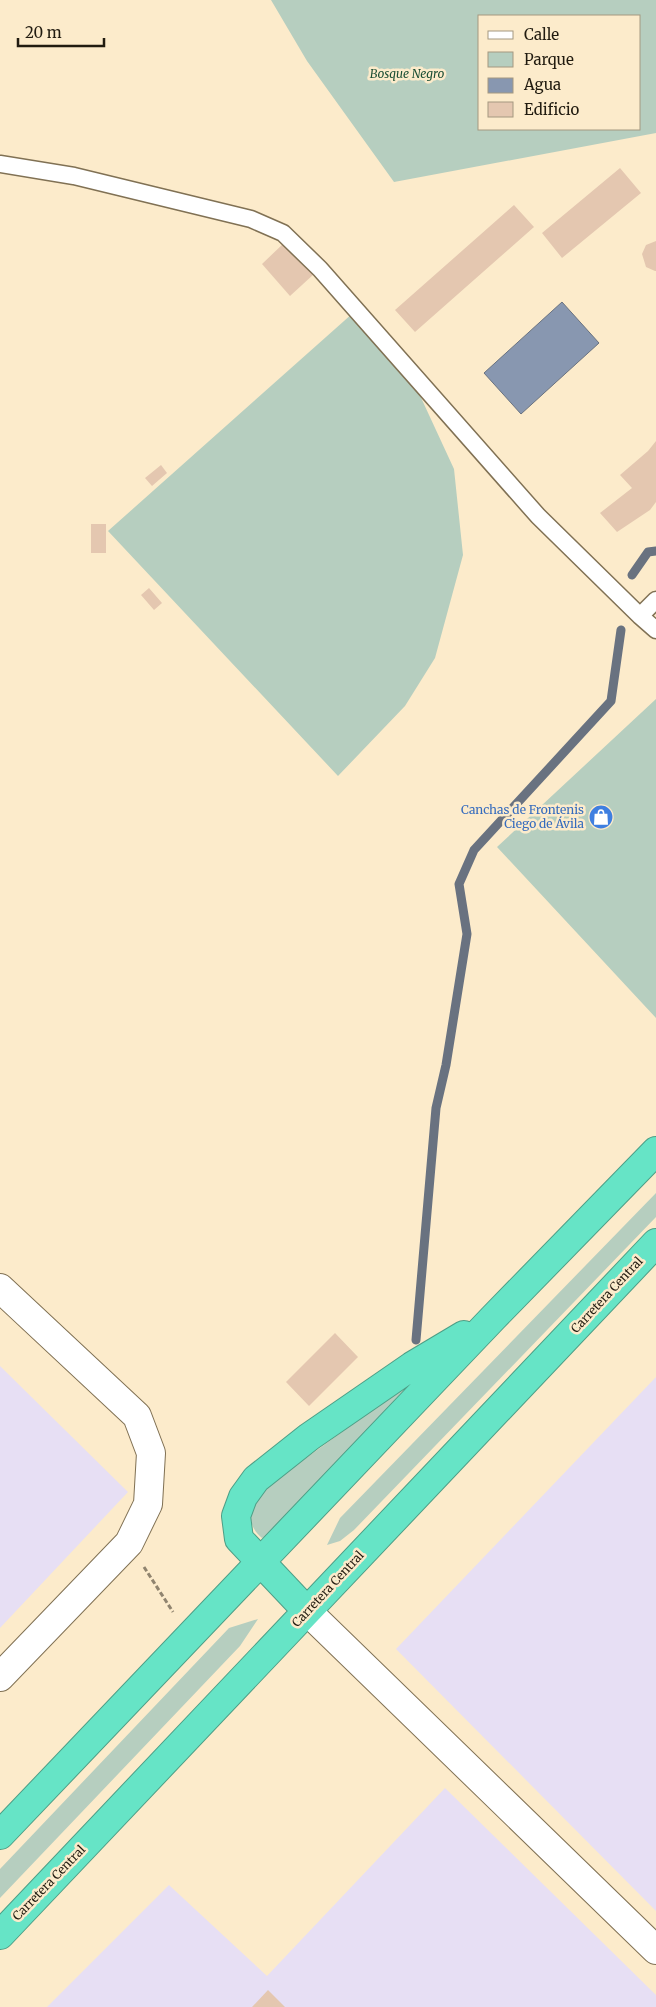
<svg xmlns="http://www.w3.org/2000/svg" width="656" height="2007" viewBox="0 0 656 2007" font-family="Merriweather,serif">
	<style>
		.industrial { fill: #e7dff4 }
		.green { fill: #b6cebf; fill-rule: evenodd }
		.water { fill: #8897b0; stroke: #697280 }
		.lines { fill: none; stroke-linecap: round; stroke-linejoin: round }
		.stream { stroke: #697280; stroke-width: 9 }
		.building { fill: #e4c7b0 }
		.lane-casing { stroke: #807154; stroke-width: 19 }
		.street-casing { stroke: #807154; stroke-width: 30 }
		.highway-casing { stroke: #4e9e86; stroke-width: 30 }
		.path { stroke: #90846f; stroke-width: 3; stroke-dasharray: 5 2.5; stroke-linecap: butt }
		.lane { stroke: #fff; stroke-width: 16 }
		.street { stroke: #fff; stroke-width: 28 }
		.highway { stroke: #66e4c6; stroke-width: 28 }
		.labels { text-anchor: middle; stroke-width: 5; stroke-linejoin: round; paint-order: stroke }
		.park-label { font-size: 12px; font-style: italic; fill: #1c4f35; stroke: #fcebcb }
		.shop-label { font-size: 12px; fill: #366cbe; stroke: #fcebcb; text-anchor: end }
		.street-label { font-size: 12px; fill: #211b10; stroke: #fcebcb }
	</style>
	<rect width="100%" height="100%" fill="#fcebcb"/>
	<!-- industrial -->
	<path class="industrial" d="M0 1366 128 1492 0 1628Z
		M656 1377V1911L396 1649Z
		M445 1788 656 1995V2007H47L169 1885 267 1976Z"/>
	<!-- green -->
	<path class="green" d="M271 0H656V133L394 182 307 61ZM480 16H640V129H480Z
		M353 313 417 389 454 469 463 555 435 658 405 706 338 776 108 531Z
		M656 699V1018L497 847Z
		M656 1193V1217L354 1530 340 1541 327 1545 340 1518Z
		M411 1382 272 1534 262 1538C245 1524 249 1505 262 1490Z
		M258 1619 240 1646 0 1898V1869L229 1628Z"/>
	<!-- water -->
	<path class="water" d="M562 302 599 343 521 414 484 373Z"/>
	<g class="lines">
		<!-- stream -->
		<path class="stream" d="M632 575 648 552 656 551
			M416 1340 436 1108 446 1065 467 934 459 884 474 850 611 701 621 630"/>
	</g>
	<!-- building -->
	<path class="building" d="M620 168 641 193 562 258 542 233Z
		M514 205 534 227 415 332 395 310Z
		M656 241V271H655L646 267 642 254 646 245Z
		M285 242 314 274 290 296 262 264Z
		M656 441V502L650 510 617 532 600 513 632 488 620 475 648 451Z
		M161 465 167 473 152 486 145 478Z
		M91 524H106V553H91Z
		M149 588 162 603 154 610 141 595Z
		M335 1333 358 1357 309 1406 286 1382Z
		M268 1990 285 2007H252Z"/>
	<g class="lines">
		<defs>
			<path id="lane" d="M0 164 74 176 251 219 283 233 320 269 538 516 640 616
				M656 600 640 616 656 630"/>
			<path id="street" d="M0 1288 137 1416 151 1453 148 1504 129 1543 0 1677
				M307 1611 656 1950"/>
			<path id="highway" d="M307 1611 239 1539 236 1516 243 1497 256 1479 309 1437 412 1366 464 1335
				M0 1835 493 1318 656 1151
				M0 1935 656 1243"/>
		</defs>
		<!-- lane casing -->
		<use href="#lane" class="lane-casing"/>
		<!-- street casing -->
		<use href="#street" class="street-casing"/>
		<!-- highway casing -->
		<use href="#highway" class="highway-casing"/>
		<!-- path -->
		<path class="path" d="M144 1567 173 1612"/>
		<!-- lane -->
		<use href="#lane" class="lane"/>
		<!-- street -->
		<use href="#street" class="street"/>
		<!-- highway -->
		<use href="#highway" class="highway"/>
	</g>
	<!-- icons -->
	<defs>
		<symbol id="shop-disc" viewBox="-11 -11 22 22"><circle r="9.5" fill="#3f7fe0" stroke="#fcebcb"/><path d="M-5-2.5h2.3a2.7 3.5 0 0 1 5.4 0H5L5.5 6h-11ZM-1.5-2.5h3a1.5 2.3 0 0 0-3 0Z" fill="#fff"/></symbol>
	</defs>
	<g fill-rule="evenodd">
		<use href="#shop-disc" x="587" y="803" width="28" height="28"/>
	</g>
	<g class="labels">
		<!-- park labels -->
		<g class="park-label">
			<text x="407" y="78">Bosque Negro</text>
		</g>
		<!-- shop labels -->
		<g class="shop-label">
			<text x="584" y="814">Canchas de Frontenis<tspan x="584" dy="14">Ciego de Ávila</tspan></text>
		</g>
		<!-- street labels -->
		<g class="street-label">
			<text transform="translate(607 1295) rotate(-47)" y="4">Carretera Central</text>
			<text transform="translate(328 1589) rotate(-47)" y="4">Carretera Central</text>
			<text transform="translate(49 1883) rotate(-46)" y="4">Carretera Central</text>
		</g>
	</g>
	<!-- legend -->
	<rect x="478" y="15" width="162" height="115" fill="#fcebcb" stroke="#a49880"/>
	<rect x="488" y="31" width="25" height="8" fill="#ffffff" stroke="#a49880"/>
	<text x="524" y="40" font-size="15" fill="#211b10">Calle</text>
	<rect x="488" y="52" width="25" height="15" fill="#b6cebf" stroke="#a49880"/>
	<text x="524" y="65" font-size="15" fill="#211b10">Parque</text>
	<rect x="488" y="78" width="25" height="15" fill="#8897b0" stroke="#a49880"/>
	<text x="524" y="90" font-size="15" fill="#211b10">Agua</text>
	<rect x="488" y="102" width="25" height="15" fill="#e4c7b0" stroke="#a49880"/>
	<text x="524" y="115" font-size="15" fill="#211b10">Edificio</text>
	<!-- scale -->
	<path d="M18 38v8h86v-8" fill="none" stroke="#211b10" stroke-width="2.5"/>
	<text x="25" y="38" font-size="15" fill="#211b10" stroke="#fcebcb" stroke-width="4" paint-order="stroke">20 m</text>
</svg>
